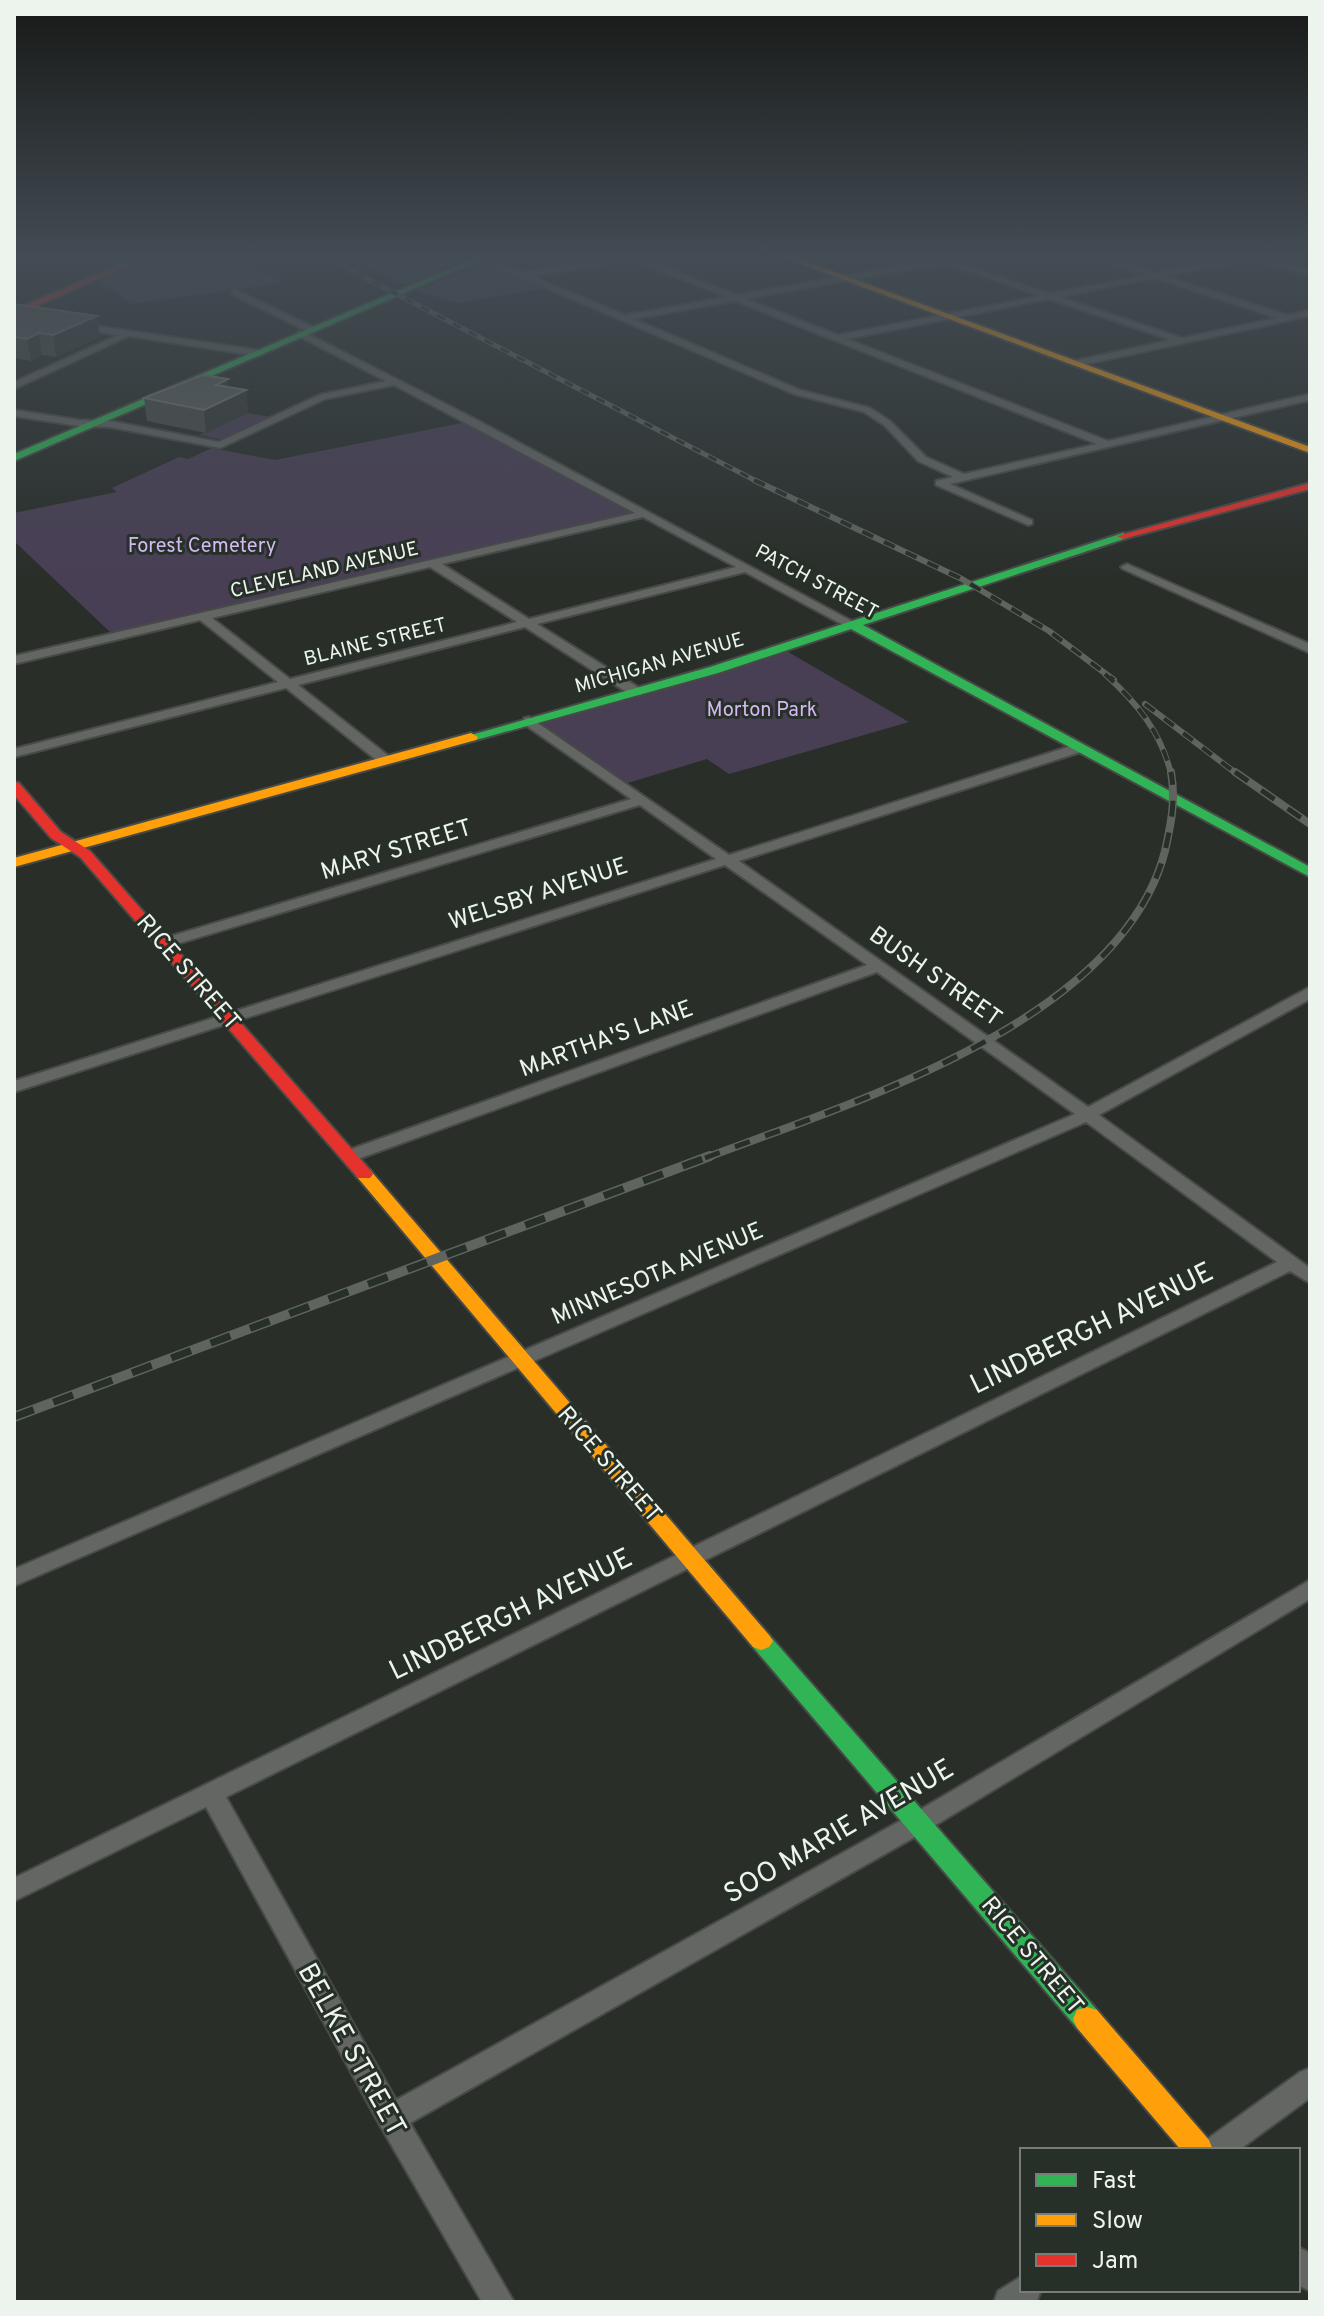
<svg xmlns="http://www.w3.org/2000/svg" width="1324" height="2316" viewBox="0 0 1324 2316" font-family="Overpass,sans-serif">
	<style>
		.green { fill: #493f55 }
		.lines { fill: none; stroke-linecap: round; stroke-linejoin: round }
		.street-casing { stroke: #474a47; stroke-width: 4 }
		.fast-casing { stroke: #474a47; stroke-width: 4 }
		.slow-casing { stroke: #474a47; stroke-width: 4 }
		.jam-casing { stroke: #474a47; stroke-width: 4 }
		.street { fill: #636663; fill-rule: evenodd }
		.fast { fill: #30b455; fill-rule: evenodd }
		.slow { fill: #ff9f0a; fill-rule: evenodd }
		.jam { fill: #e5322d; fill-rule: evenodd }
		.rail-far3-casing { stroke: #5f645f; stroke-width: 5 }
		.rail-far2-casing { stroke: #5f645f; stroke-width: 6 }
		.rail-far1-casing { stroke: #5f645f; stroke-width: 8 }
		.rail-casing { stroke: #5f645f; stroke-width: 10 }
		.rail-far3 { stroke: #273028; stroke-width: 3; stroke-dasharray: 9; stroke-linecap: butt }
		.rail-far2 { stroke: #273028; stroke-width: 4; stroke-dasharray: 12; stroke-linecap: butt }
		.rail-far1 { stroke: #273028; stroke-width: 5; stroke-dasharray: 16; stroke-linecap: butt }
		.rail { stroke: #273028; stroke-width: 7; stroke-dasharray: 21; stroke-linecap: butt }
		.wall { fill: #4a4e4a }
		.shaded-wall { fill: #363a36 }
		.building { fill: #5c605c; stroke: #727772; stroke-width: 2 }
		.labels { text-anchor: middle; stroke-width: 6; stroke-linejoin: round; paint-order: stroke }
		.far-park-label { font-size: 20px; fill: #d3b8f2; stroke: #273028 }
		.far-street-label { font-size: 20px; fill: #edf3ed; stroke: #273028 }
		.street-label { font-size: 24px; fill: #edf3ed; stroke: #273028 }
		.near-street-label { font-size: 28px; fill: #edf3ed; stroke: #273028 }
	</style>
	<rect width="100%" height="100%" fill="#292e29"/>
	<!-- green -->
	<path class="green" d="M155 257H238L283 283 132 304 98 281Z
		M349 257H468L406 285Z
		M484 266 545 288 457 303 416 291 472 267Z
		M248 413 271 417 224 440 199 435Z
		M472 421 643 514 201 615 110 632 14 541V513L117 492 112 488 179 457 188 459 212 448 275 460Z
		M783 649 909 722 729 774 707 759 621 785 529 721Z"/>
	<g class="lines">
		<defs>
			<path id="street" d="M14 257H27L14 262Z
				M617 257H639L737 295 950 257H968L954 261 1050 294 1145 275 1092 257H1104L1155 273 1237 257H1264L1310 270V275L1252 259 1165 276 1287 315 1310 310V316L1077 366 1074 361 1171 340 1049 299 847 339 1108 441 1310 394V400L950 484 1032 520V524L1028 525 936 485V481L953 477 918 461 884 425 864 412 794 394 520 277 472 260 476 258 523 272ZM631 260 727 297 625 315 532 276ZM944 263 1040 296 838 335 746 299ZM1154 278 1277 318 1182 338 1060 297ZM735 301 1097 444 964 474 926 457 890 421 870 408 800 390 634 319Z
				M234 289 315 328 316 330 309 332 231 294Z
				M76 323 258 350 263 353 258 356 129 336 14 389V382L118 335 73 328Z
				M298 332H304L475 419 859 625 849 628 745 572 537 624 641 689V695H631L525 627 298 685 390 757V763H380L286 688 14 757V749L278 682 200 620 14 664V656L635 513 394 385 325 399 220 448 110 427 79 426 14 416V410L79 420 110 421 219 442 319 395 386 381 298 336ZM643 517 736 567 529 619 442 564ZM430 567 517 622 290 679 212 618Z
				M1127 564 1310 644V653L1123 569 1121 567Z
				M529 717 729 855 1074 745H1084V751L739 861 1088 1107 1310 987V999L1099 1115 1310 1268V1283L1290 1271 226 1797 396 2100 911 1815 1310 1580V1599L929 1829 410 2123 514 2302H482L381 2127 206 1807 14 1901V1878L1277 1262 1086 1122 14 1586V1569L1075 1114 877 972 355 1160H343L340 1156 343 1152 867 965 725 865 14 1092V1081L716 859 640 805 170 946H158L156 943 158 940 631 799 524 724V718Z
				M1310 2068V2098L1239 2150H1202L1206 2140 1300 2072Z
				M1298 2247 1310 2253V2291L1298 2285Z
				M1022 2276V2290H1041L1037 2301 994 2302 998 2291Z"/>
			<path id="fast" d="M477 257H488L14 461V454Z
				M1123 533 1129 536 1127 538 863 625 1310 867V877L851 629 718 673 476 740 471 741 464 737 710 667Z
				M761 1632 769 1635 1097 2010 1101 2019 1097 2028 1087 2031 1077 2028 753 1647 749 1641 753 1635Z"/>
			<path id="slow" d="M782 257H794L1310 447V453Z
				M471 733 478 737 476 740 14 867V858Z
				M364 1169 370 1170 769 1635 773 1641 769 1647 761 1650 753 1647 358 1178 355 1174 358 1170Z
				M1087 2007 1097 2010 1209 2140 1213 2150H1181L1077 2028 1073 2019 1077 2010Z"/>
			<path id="jam" d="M137 257H148L14 316V310Z
				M1310 483V489L1123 539 1117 536Z
				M14 782 19 783 61 832 90 851 370 1170 373 1174 370 1178H358L80 857 51 838 14 795Z"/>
		</defs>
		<!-- street casing -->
		<use href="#street" class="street-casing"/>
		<!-- fast casing -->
		<use href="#fast" class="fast-casing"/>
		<!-- slow casing -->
		<use href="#slow" class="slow-casing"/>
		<!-- jam casing -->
		<use href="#jam" class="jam-casing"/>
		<!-- street -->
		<use href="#street" class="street"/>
		<!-- fast -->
		<use href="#fast" class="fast"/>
		<!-- slow -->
		<use href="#slow" class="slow"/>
		<!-- jam -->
		<use href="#jam" class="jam"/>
		<defs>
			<path id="rail-far3" d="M325 257 758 482"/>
			<path id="rail-far2" d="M754 480 962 579 1049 631 1114 680
				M1105 674C1137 703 1161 732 1171 774
				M1145 704 1237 774"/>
			<path id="rail-far1" d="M1235 772 1310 824
				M705 1158C851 1103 1121 1022 1165 851 1171 824 1176 800 1171 772"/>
			<path id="rail" d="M14 1417 710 1156"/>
		</defs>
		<!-- rail-far3 casing -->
		<use href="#rail-far3" class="rail-far3-casing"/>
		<!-- rail-far2 casing -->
		<use href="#rail-far2" class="rail-far2-casing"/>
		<!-- rail-far1 casing -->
		<use href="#rail-far1" class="rail-far1-casing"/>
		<!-- rail casing -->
		<use href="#rail" class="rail-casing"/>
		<!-- rail-far3 -->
		<use href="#rail-far3" class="rail-far3"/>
		<!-- rail-far2 -->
		<use href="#rail-far2" class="rail-far2"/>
		<!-- rail-far1 -->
		<use href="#rail-far1" class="rail-far1"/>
		<!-- rail -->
		<use href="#rail" class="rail"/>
	</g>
	<!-- wall -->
	<path class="wall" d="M14 304 97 316 100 337 56 357 42 355 31 361 14 358Z
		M229 387 246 390 248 413 206 433 147 421 144 398Z"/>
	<!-- shaded-wall -->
	<path class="shaded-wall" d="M97 316 100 337 56 357 53 335Z
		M39 333 42 355 31 361 27 339Z
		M228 379 230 398 246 390 248 413 206 433 204 410 216 385Z"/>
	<!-- building -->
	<path class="building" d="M14 304 97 316 53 335 39 333 27 339 14 337Z
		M203 375 228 379 216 385 246 390 204 410 144 398Z"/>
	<!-- sky -->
	<linearGradient id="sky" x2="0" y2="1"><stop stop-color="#171917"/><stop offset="0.44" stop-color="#434c54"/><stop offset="1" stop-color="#434c54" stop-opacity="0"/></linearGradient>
	<rect width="1324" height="581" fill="url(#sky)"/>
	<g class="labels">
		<!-- far-park labels -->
		<g class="far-park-label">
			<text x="202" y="552">Forest Cemetery</text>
			<text x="762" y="716">Morton Park</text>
		</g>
		<!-- far-street labels -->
		<g class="far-street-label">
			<text transform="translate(324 569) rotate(-13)" y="7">CLEVELAND AVENUE</text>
			<text transform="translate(817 581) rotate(28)" y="7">PATCH STREET</text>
			<text transform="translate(375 641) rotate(-14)" y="7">BLAINE STREET</text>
			<text transform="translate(659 662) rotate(-16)" y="7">MICHIGAN AVENUE</text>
		</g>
		<!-- street labels -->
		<g class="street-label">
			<text transform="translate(396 849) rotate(-17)" y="8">MARY STREET</text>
			<text transform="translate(538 893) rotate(-18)" y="8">WELSBY AVENUE</text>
			<text transform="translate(189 972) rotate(49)" y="8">RICE STREET</text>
			<text transform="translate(936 976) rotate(35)" y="8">BUSH STREET</text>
			<text transform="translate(606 1038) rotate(-20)" y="8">MARTHA'S LANE</text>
			<text transform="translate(657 1273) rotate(-23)" y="8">MINNESOTA AVENUE</text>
			<text transform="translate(610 1464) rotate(49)" y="8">RICE STREET</text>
			<text transform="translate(1033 1955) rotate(50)" y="8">RICE STREET</text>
		</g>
		<!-- near-street labels -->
		<g class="near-street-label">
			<text transform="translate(1091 1327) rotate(-26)" y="10">LINDBERGH AVENUE</text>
			<text transform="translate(510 1613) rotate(-26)" y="10">LINDBERGH AVENUE</text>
			<text transform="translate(838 1830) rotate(-30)" y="10">SOO MARIE AVENUE</text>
			<text transform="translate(353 2049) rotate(61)" y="10">BELKE STREET</text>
		</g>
	</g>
	<!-- border -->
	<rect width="1324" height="2316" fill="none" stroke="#edf3ed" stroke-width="32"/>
	<!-- legend -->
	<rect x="1020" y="2148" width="280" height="144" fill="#273028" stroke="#767e77" stroke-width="2"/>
	<rect x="1036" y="2174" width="40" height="12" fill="#30b455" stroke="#767e77" stroke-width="2"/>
	<text x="1092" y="2188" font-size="24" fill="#edf3ed">Fast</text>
	<rect x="1036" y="2214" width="40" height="12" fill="#ff9f0a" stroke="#767e77" stroke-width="2"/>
	<text x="1092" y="2228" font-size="24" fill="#edf3ed">Slow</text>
	<rect x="1036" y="2254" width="40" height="12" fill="#e5322d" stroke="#767e77" stroke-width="2"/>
	<text x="1092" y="2268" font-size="24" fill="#edf3ed">Jam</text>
</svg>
